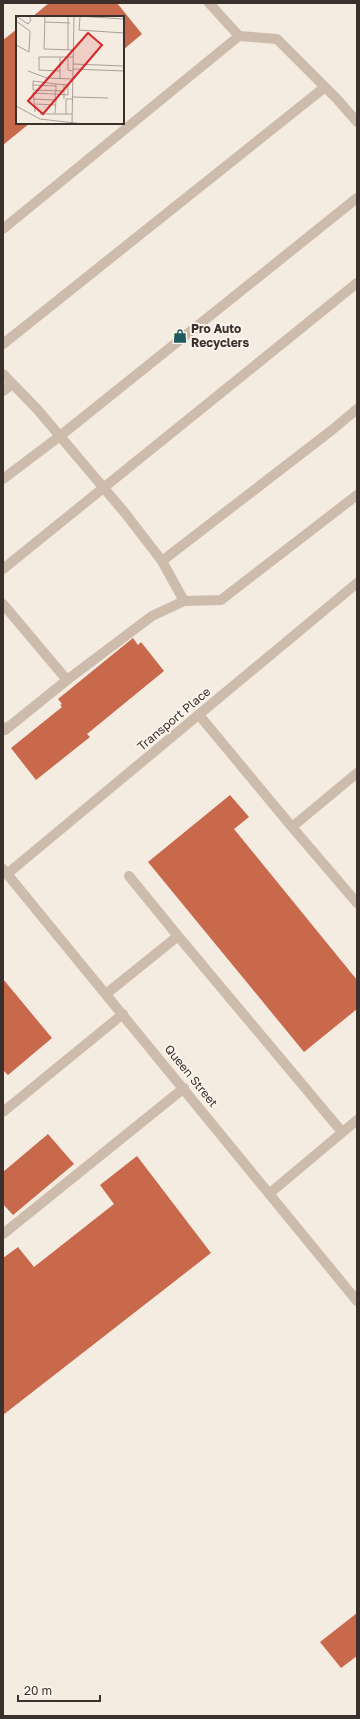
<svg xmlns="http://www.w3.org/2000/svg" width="360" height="1719" viewBox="0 0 360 1719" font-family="'Golos Text',sans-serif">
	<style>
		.building { fill: #c8694b }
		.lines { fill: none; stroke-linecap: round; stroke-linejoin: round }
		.minor { stroke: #cdbbac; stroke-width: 10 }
		.labels { text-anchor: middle; stroke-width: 4; stroke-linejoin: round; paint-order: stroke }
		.poi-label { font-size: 12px; font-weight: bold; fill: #3b302b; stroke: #fbf5ee; text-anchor: start }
		.street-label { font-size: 12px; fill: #3b302b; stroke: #fbf5ee }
		.inset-road { fill: none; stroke: #aaa098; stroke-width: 1 }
		.view { fill: #d62828; fill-opacity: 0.15; stroke: #d62828; stroke-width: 2 }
		.inset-edge { fill: none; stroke: #3b302b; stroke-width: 2 }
	</style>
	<rect width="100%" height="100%" fill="#f4ebe1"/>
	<!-- building -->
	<path class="building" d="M49 3H117L142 34 123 50V17H32Z
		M17 29V123H30L3 145V40Z
		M133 638 138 645 141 642 164 671 87 734 90 737 36 780 11 748 62 707 60 705 62 704 58 699Z
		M230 795 249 817 234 829 357 980V1009L304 1052 148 862Z
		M3 979 52 1038 8 1075 3 1070Z
		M48 1134 74 1164 13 1215 3 1204V1172Z
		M137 1156 211 1253 3 1415V1258L18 1247 34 1267 114 1204 100 1185Z
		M357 1613V1656L341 1668 320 1642Z"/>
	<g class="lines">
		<!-- minor -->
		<path class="minor" d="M209 3 239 36 277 39 337 99 357 122
			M3 229 239 36
			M3 344 325 87
			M3 374 37 409 125 513 162 561 184 601 152 616 67 680 5 730 3 727
			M3 391 12 384
			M3 479 60 436 357 198
			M162 561 332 430 357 409
			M3 569 357 283
			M184 601 221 600 357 495
			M3 604 67 680
			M199 715 292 827 357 773
			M292 827 357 903
			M3 869 357 1301
			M7 874 357 583
			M129 876 178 936
			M106 994 178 936 342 1132
			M3 1112 123 1014
			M270 1193 357 1120
			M3 1234 184 1088"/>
	</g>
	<!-- icons -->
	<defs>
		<symbol id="shop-bare" viewBox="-9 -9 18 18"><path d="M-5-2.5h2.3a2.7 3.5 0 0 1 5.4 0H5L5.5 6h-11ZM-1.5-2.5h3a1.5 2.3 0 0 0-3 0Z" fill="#1f5a5e" stroke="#fbf5ee" stroke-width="2.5" paint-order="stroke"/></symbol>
	</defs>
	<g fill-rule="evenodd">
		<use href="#shop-bare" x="170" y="326" width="20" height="20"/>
	</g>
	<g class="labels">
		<!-- poi labels -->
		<g class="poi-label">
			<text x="191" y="333">Pro Auto<tspan x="191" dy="14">Recyclers</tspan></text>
		</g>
		<!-- street labels -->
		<g class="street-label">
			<text transform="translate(174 719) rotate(-40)" y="4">Transport Place</text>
			<text transform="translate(191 1076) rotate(51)" y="4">Queen Street</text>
		</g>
	</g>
	<!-- overview -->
	<g transform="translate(16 16)">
		<rect width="108" height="108" fill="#f4ebe1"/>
		<path class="inset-road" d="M0 0 12 8 15 4 13 0M29 0 28 33 58 34M62 0 108 3M64 1 63 14 108 17M0 5 14 15 13 36 0 29M29 6 54 7M52 34V0M52 41V54L57 55M57 48 108 50M57 53 108 55M12 55 31 62 57 63M44 55V41M44 62V55L23 54V41H57M40 68 17 65V74L48 75M17 69 40 70M17 76 19 96M17 77 39 78 52 79V69L40 68V75L39 78V80L40 85 39 97M56 81 92 82M17 83 40 84M48 83V68M19 88 40 89M0 90 24 103 68 108M24 98H50M56 98H50V83H56M56 108 58 0"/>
		<path class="view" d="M72 17 86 29 27 98 12 85Z"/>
		<rect width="108" height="108" class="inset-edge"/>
	</g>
	<!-- border -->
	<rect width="360" height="1719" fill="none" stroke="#3b302b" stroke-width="8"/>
	<!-- scale -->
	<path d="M18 1695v6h82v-6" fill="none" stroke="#3b302b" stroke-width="2"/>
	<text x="24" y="1695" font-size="12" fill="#3b302b" stroke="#fbf5ee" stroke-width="3" paint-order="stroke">20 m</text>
</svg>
